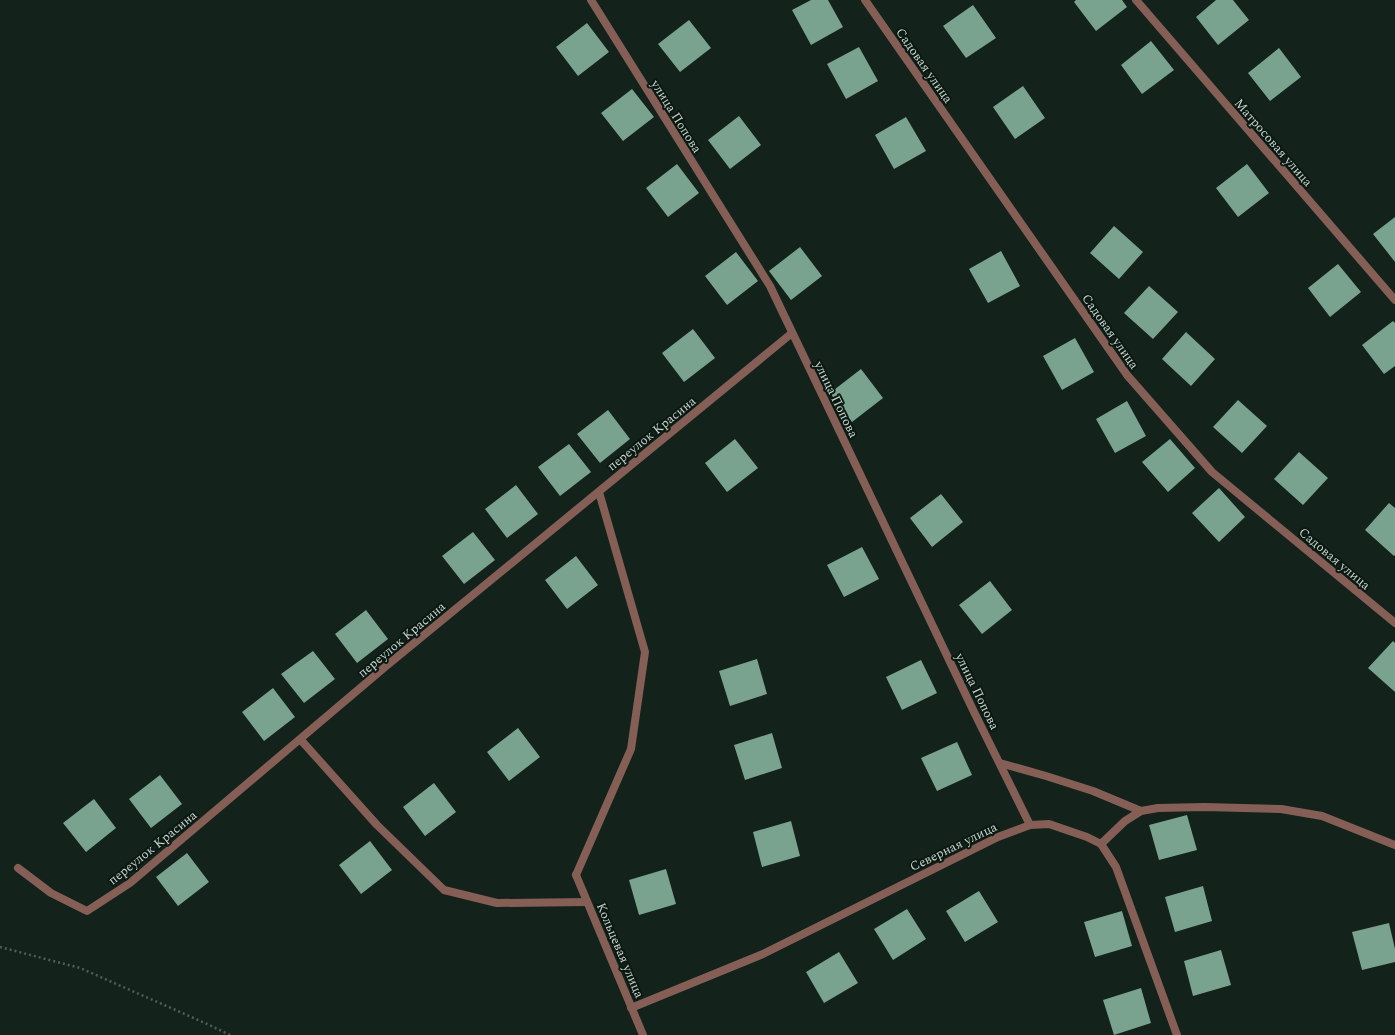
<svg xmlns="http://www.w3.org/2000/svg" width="1395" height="1035" viewBox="0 0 1395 1035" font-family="Spectral,serif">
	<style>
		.building { fill: #79a38f }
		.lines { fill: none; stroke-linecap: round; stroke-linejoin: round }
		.path { stroke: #515e58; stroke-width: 2.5; stroke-dasharray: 2 3; stroke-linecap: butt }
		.lane { stroke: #855f56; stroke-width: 8 }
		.street { stroke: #855f56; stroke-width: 8 }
		.labels { text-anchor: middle; stroke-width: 4; stroke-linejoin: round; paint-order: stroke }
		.street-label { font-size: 13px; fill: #cbd4cf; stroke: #0a1912 }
	</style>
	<rect width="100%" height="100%" fill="#13221b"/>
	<!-- building -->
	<path class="building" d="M811 0H828L843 27 811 45 792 10Z
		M1076 0H1122L1127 7 1096 31 1074 2Z
		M1216 0H1233L1249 20 1218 45 1196 17Z
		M973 5 996 38 966 58 943 26Z
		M689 20 711 48 680 72 658 44Z
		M587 23 609 52 578 76 556 47Z
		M1151 41 1174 70 1142 94 1121 65Z
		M859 47 878 81 846 99 827 64Z
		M1279 48 1301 77 1270 101 1248 73Z
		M1023 86 1045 118 1015 139 993 107Z
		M632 89 654 117 623 141 601 113Z
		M739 116 761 145 730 169 708 140Z
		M906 117 926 151 894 169 875 135Z
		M677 164 699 193 668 217 646 188Z
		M1247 164 1269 193 1238 217 1216 188Z
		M1395 217V262L1373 234Z
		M1114 226 1143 252 1119 279 1090 253Z
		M800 247 822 276 791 300 769 271Z
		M1001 251 1020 286 988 303 969 269Z
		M736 252 758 281 727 305 705 276Z
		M1338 264 1361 292 1330 317 1308 288Z
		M1149 286 1178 312 1153 339 1124 313Z
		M1393 321 1395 323V366L1384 374 1362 345Z
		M693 329 715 358 684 382 662 353Z
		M1186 332 1215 359 1191 386 1162 359Z
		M1075 338 1094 372 1062 390 1043 356Z
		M861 369 883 398 852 422 830 393Z
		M1238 400 1267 426 1242 453 1213 427Z
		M1127 401 1146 436 1115 453 1096 419Z
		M608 410 630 439 600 463 577 434Z
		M735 439 758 468 727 492 705 463Z
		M1170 439 1195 468 1168 492 1142 462Z
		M569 444 591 472 560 496 538 467Z
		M1299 452 1328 478 1303 505 1274 479Z
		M516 485 538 514 507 538 485 509Z
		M1219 488 1245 517 1219 542 1192 513Z
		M941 494 963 522 932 547 910 518Z
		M1389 503 1395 508V555L1394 556 1365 530Z
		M473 532 495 560 464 584 442 556Z
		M862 547 879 579 844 597 827 565Z
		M576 556 598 585 567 609 545 580Z
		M990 581 1012 610 982 634 959 605Z
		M366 610 388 639 357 663 335 634Z
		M1393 641 1395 643V692L1368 668Z
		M313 651 335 679 304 703 281 674Z
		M757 659 767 694 730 706 719 671Z
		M921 660 937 693 902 710 886 677Z
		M273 688 295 717 264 741 242 712Z
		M518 728 540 757 509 781 487 752Z
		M772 733 782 768 745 780 734 745Z
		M957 742 972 775 937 791 921 758Z
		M160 775 182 804 151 828 129 799Z
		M434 783 456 812 425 836 403 807Z
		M94 799 116 828 86 852 63 823Z
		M1187 815 1197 850 1159 860 1149 825Z
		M791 821 800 856 762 867 753 832Z
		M370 841 392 870 361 894 339 865Z
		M187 853 209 882 178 906 156 877Z
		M666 869 676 904 639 915 629 880Z
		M1203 886 1212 921 1175 932 1165 897Z
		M979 891 998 922 965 942 946 911Z
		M907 909 926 939 893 960 874 929Z
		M1122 911 1132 946 1095 957 1084 922Z
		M1389 923 1395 949V962L1362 970 1352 932Z
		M1221 950 1231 985 1193 996 1184 961Z
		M839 952 858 983 824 1003 806 972Z
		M1141 988 1151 1023 1114 1035 1103 1000Z"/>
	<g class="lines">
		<!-- path -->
		<path class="path" d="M0 947 80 968 205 1023 230 1035"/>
		<!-- lane -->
		<path class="lane" d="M300 739 377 825 444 890 497 903 587 902
			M18 868 51 893 87 911 130 883 385 667 792 333
			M576 875 631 749 645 652 599 492"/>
		<!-- street -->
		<path class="street" d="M591 0 770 286 974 712 1030 825
			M865 0 1127 375 1212 472 1395 623
			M1136 0 1395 300
			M1000 763 1046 776 1093 791 1141 811
			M1101 844 1125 821 1141 811 1158 808 1204 807 1281 809 1322 816 1395 845
			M576 875 643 1035
			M631 1008 763 954 998 837 1030 825 1049 824 1087 837 1101 844 1116 867 1177 1035"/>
	</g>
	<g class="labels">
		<!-- street labels -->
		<g class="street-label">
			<text transform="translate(925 65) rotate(55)" y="5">Садовая улица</text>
			<text transform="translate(677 116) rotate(58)" y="5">улица Попова</text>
			<text transform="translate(1274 142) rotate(49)" y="5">Матросовая улица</text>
			<text transform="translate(1111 331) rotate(55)" y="5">Садовая улица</text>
			<text transform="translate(837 399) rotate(64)" y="5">улица Попова</text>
			<text transform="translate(651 433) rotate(-39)" y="5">переулок Красина</text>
			<text transform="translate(1335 558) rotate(40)" y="5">Садовая улица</text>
			<text transform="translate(401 639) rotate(-40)" y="5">переулок Красина</text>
			<text transform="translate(978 691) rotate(64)" y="5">улица Попова</text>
			<text transform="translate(953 846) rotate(-26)" y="5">Северная улица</text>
			<text transform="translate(152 847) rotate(-39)" y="5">переулок Красина</text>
			<text transform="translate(621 950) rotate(67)" y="5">Кольцевая улица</text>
		</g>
	</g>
</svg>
